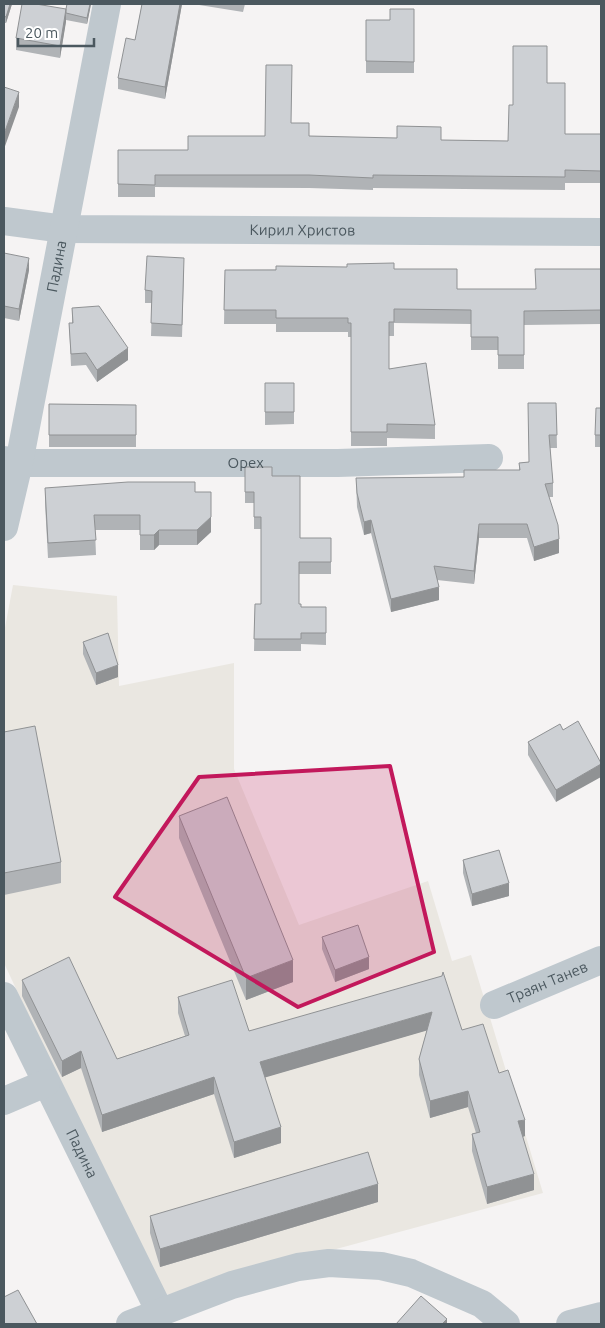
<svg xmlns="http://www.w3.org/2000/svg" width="605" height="1328" viewBox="0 0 605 1328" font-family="Ubuntu,sans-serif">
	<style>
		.commercial { fill: #eae7e1 }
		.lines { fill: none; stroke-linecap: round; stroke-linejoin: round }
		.minor { stroke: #bfc8ce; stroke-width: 28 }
		.wall { fill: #b0b3b6 }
		.shaded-wall { fill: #909294 }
		.building { fill: #cdd0d4; stroke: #909294 }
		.marked { fill: #c2185b; fill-opacity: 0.2; stroke: #c2185b; stroke-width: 4; stroke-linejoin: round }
		.labels { text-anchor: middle; stroke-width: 5; stroke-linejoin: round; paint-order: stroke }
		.street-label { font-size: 15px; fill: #4b585f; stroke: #fff }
	</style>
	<rect width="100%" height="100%" fill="#f5f3f3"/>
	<!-- commercial -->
	<path class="commercial" d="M13 585 117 596 119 686 234 663V769L299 925 428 881 452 961 471 955 543 1193 166 1295 58 1079 4 963V633Z"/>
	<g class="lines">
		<!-- minor -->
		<g class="minor">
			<path id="s1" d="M4 221 64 229 601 232"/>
			<path id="s2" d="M4 460 19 463H338L489 458"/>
			<path id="s3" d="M4 527 19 463 107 4"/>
			<path id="s4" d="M4 996 160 1312"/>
			<path id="s5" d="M494 1005 601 960"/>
			<path d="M4 1101 46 1083"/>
			<path d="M130 1324 232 1285 298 1267 329 1263 381 1266 411 1273 482 1304 506 1324"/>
			<path d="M570 1324 601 1316"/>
		</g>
	</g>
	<!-- wall -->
	<path class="wall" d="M4 4H12L6 23H4Z
		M67 4H91L87 24 66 20 60 58 16 50V38L66 9Z
		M142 4H182L165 99 118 89V78L135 40Z
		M193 4H245L243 12Z
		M414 9V73H366V20H390Z
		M547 83 565 134H601V183H565V190L373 188V190L309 188 155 187V197H118V150H188L265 136 291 123 309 136 441 140 508 141 513 105Z
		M4 253 29 270 19 321 4 318Z
		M394 269 457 289H535L601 269V324L524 325V369H498V350H471V324L394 323V336H389V368L435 425V439L387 438V446H351V337H348V332H276V324H224L225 270Z
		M184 270 182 337 151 336 152 303H145V290Z
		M72 308 128 360 97 382 86 365 71 366 69 323H72Z
		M265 383H294V424L265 425Z
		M556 403 557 448H550L553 483V497H549L559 553 534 561 527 538H479L474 584 437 580 439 600 391 612 371 533 364 535 357 507 356 478 464 477 519 470V463L529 462Z
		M49 404 136 405V447H49Z
		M601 408V447H595V435Z
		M245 467 272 476 300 538H331V574H299V604L301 607H326V645L301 644V651H254L255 604H261V529H254V503H245Z
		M45 488 195 492 211 532 197 545H159L154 550H140V530H95L96 555 48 558 45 503Z
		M83 642 118 677 96 685 83 654Z
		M563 730 556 802 528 755V742Z
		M4 732 61 862V883L4 895Z
		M179 816 293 982 246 1000 179 838Z
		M463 860 509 896 472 906 463 873Z
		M322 937 369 969 335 982 322 949Z
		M22 980 117 1059 185 1036 178 1013V997L249 1031 462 1030 499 1073 525 1136 523 1137 534 1190 487 1204 472 1151V1134L476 1133 468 1107 430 1118 419 1075V1059L427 1030 265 1077 281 1143 234 1158 214 1094 102 1132 81 1068 62 1077 22 996Z
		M600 982H601V1002L600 995Z
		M378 1202 160 1267 150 1233V1216Z"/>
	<!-- shaded-wall -->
	<path class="shaded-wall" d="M10 4H12L6 23V17Z
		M90 4H91L87 24V18Z
		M180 4H182L165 99V87Z
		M66 9V22L60 58V46Z
		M19 92V107L4 149V134Z
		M29 258V270L19 321V309Z
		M128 348V360L97 382V370Z
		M211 517V532L197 545V530Z
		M371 520V533L364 535V522Z
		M479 524V538L474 584V571Z
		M159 530V545L154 550V535Z
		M559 539V553L534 561V547Z
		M439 587V600L391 612V599Z
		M118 665V677L96 685V673Z
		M601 764V777L556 802V790Z
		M509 883V896L472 906V894Z
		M369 957V969L335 982V970Z
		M293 960V982L246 1000V978Z
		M432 1012V1029L260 1079V1062Z
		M81 1051V1068L62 1077V1061Z
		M214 1077V1094L102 1132V1115Z
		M468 1091V1107L430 1118V1101Z
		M525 1120V1136L518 1138V1121Z
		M281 1127V1143L234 1158V1142Z
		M534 1174V1190L487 1204V1187Z
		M378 1184V1202L160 1267V1249Z
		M447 1319V1324H442Z"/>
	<!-- building -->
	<path class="building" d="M4 4H10L6 17 4 16Z
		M22 4H36L66 9 60 46 16 38Z
		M67 4H90L87 18 66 13V9Z
		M142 4H180L165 87 118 78 126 38 135 40Z
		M390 9H414V62L366 61V20H390Z
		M513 46H547V83H565V134H601V171L565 170V177L373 175V178L309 175H155V185L118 184V150H188V136H265L266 65H292L291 123H309V136L397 138V126L441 127V140L508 141 509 105H513Z
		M4 87 19 92 4 134Z
		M4 253 29 258 19 309 4 306Z
		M147 256 184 258 182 325 151 323 152 291 145 290Z
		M394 263V269H457V289H536L535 269H601V310L524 311V355H498V337H471V310L394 309V322H389V369L426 363 435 425 387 424V432H351V323H348V318H276V310H224L225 270H276V266L347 267V264Z
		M99 306 128 348 97 370 86 353 71 354 69 323H73L72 308Z
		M265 383H294V412H265Z
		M528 403H556L557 435H549L553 483 545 484 558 525 559 539 534 547 527 524H479L474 571 434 566 439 587 391 599 371 520 364 522 357 493 356 478 464 477V470H520L519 463 529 462Z
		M49 404 136 405V435H49Z
		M596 408H601V435H595Z
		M245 467H272V476H300V538H331V562H299V604H301V607H326V633H301V639H254L255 604H261V517H254V492H245Z
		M128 482H195V492H211V517L197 530H159L154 535H140V515H94L96 540 48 543 45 488Z
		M108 633 118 665 96 673 83 642Z
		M578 721 601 763V764L556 790 528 742 560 724 563 730Z
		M35 726 61 862 4 873V732Z
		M227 797 293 960 246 978 179 816Z
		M499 850 509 883 472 894 463 860Z
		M358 925 369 957 335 970 322 937Z
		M69 957 117 1059 189 1035 178 997 232 980 249 1031 442 976 443 972 462 1030 483 1024 499 1073 508 1070 525 1120 518 1121 534 1174 487 1187 472 1134 480 1132 468 1091 430 1101 419 1059 432 1012 260 1062 281 1127 234 1142 214 1077 102 1115 81 1051 62 1061 22 980Z
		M368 1152 378 1184 160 1249 150 1216Z
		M18 1290 37 1324H4V1297Z
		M421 1296 447 1319 442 1324H396Z"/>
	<!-- marked area -->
	<path class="marked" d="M390 766 434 952 298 1007 115 897 199 777Z"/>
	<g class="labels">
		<!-- street labels -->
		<g class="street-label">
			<text dy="5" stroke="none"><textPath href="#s1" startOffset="299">Кирил Христов</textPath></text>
			<text dy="5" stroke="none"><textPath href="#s3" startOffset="266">Падина</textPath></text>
			<text dy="5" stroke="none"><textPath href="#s2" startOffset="242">Орех</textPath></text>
			<text dy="5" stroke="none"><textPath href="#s5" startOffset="58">Траян Танев</textPath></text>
			<text dy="5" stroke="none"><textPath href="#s4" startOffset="176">Падина</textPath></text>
		</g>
	</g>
	<!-- border -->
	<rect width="605" height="1328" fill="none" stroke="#4b585f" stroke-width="10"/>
	<!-- scale -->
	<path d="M18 38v8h76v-8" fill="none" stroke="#4b585f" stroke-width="2.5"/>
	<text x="25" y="38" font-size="15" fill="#4b585f" stroke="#ffffff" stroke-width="4" paint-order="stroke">20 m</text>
</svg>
